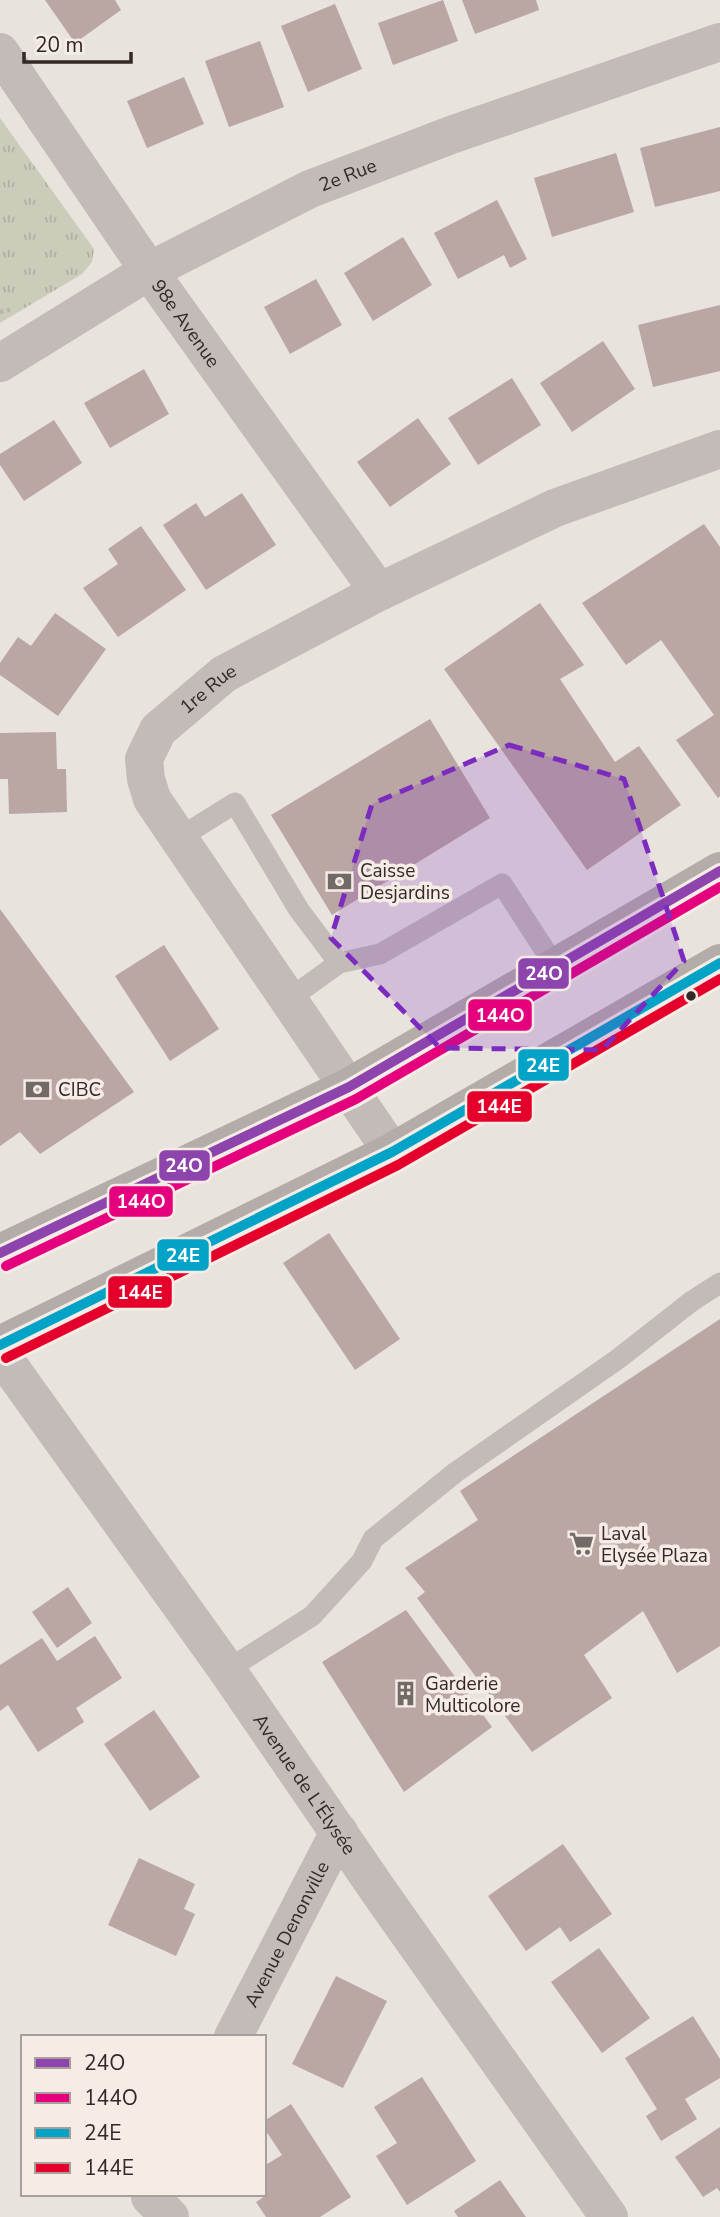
<svg xmlns="http://www.w3.org/2000/svg" width="720" height="2217" viewBox="0 0 720 2217" font-family="'Nunito Sans',sans-serif">
	<style>
		.grass { fill: url(#grass-tufts) }
		.building { fill: #baa6a2 }
		.lines { fill: none; stroke-linecap: round; stroke-linejoin: round }
		.path { stroke: #bbb4b0; stroke-width: 4.5; stroke-dasharray: 3.5 3.5; stroke-linecap: butt }
		.lane { stroke: #c2bbb8; stroke-width: 21 }
		.street { stroke: #c2bbb8; stroke-width: 38 }
		.secondary { stroke: #b3aca8; stroke-width: 38 }
		.bus-1-casing { stroke: #f6ece6; stroke-width: 16 }
		.bus-2-casing { stroke: #f6ece6; stroke-width: 16 }
		.bus-3-casing { stroke: #f6ece6; stroke-width: 16 }
		.bus-4-casing { stroke: #f6ece6; stroke-width: 16 }
		.bus-1 { stroke: #8e44ad; stroke-width: 10 }
		.bus-2 { stroke: #e5007d; stroke-width: 10 }
		.bus-3 { stroke: #02a3c6; stroke-width: 10 }
		.bus-4 { stroke: #e4002b; stroke-width: 10 }
		.marked { fill: #7b2cbf; fill-opacity: 0.2; stroke: #7b2cbf; stroke-width: 5; stroke-dasharray: 14 9; stroke-linejoin: round }
		.bus-dot { fill: #322927; stroke: #f6ece6; stroke-width: 2.5 }
		.labels { text-anchor: middle; stroke-width: 7; stroke-linejoin: round; paint-order: stroke }
		.street-label { font-size: 19px; fill: #322927; stroke: #f6ece6 }
		.poi-label { font-size: 19px; fill: #322927; stroke: #f6ece6; text-anchor: start }
		.line-badge { stroke: #f6ece6; stroke-width: 2.5 }
		.badge-label { font-size: 19px; text-anchor: middle; font-weight: bold; fill: #fff }
	</style>
	<defs>
		<pattern id="grass-tufts" width="24" height="20" patternUnits="userSpaceOnUse" patternTransform="scale(1.75)"><rect width="24" height="20" fill="#ccccba"/><path d="M3 7l-1-3M5 7V3M7 7l1-3M15 17l-1-3M17 17v-4M19 17l1-3" fill="none" stroke="#b0afa0"/></pattern>
	</defs>
	<rect width="100%" height="100%" fill="#e9e3de"/>
	<!-- grass -->
	<path class="grass" d="M0 118 94 249 92 262 82 274 0 323Z"/>
	<!-- building -->
	<path class="building" d="M45 0H115L121 10 75 43Z
		M443 0 458 41 393 65 378 23Z
		M462 0H536L539 10 475 34Z
		M335 4 362 69 308 92 281 26Z
		M260 41 284 107 229 127 205 61Z
		M184 77 204 124 147 148 127 101Z
		M720 127V191L655 207 640 148Z
		M616 153 634 212 552 237 534 178Z
		M497 200 527 259 510 268 504 255 458 279 434 233Z
		M403 237 432 285 373 321 344 273Z
		M316 279 342 325 290 354 264 307Z
		M720 305V371L653 387 638 325Z
		M603 341 635 389 572 432 540 383Z
		M144 369 169 414 110 448 84 403Z
		M512 378 541 425 478 465 448 418Z
		M418 418 451 464 390 507 357 462Z
		M54 420 82 463 24 501 0 465V454Z
		M242 493 276 545 206 590 163 525 196 503 205 517Z
		M704 524 720 547V796L718 798 676 740 714 715 661 640 626 665 582 603Z
		M141 526 186 590 118 637 83 588 118 564 108 549Z
		M540 603 584 665 560 679 615 762 639 746 681 805 587 870 444 669Z
		M55 613 106 649 58 716 0 675V663L18 637 31 646Z
		M430 719 490 818 332 915 271 815Z
		M56 732 57 769H66L67 812 9 814 8 779H0V733Z
		M0 909 134 1092 40 1154 20 1132 0 1146Z
		M164 945 219 1029 170 1061 115 976Z
		M329 1233 400 1339 355 1370 283 1263Z
		M720 1319V1646L677 1673 643 1611 584 1655 612 1698 532 1752 417 1598 425 1592 405 1568 478 1520 460 1491Z
		M68 1587 92 1623 57 1648 32 1612Z
		M406 1610 492 1727 404 1792 322 1662Z
		M95 1636 122 1678 76 1708 84 1722 38 1752 8 1705 0 1711V1665L42 1638 57 1661Z
		M154 1710 200 1777 150 1811 104 1744Z
		M563 1844 612 1914 570 1942 560 1927 526 1951 488 1896Z
		M139 1858 195 1884 184 1909 195 1914 176 1956 108 1925Z
		M599 1948 650 2018 602 2053 551 1982Z
		M336 1976 387 2001 343 2088 292 2064Z
		M693 2016 720 2059V2078L685 2099 697 2119 661 2141 646 2116 657 2109 625 2058Z
		M422 2077 476 2161 407 2205 376 2156 397 2143 374 2107Z
		M291 2104 351 2197 320 2217H266L256 2202 265 2196 264 2166 282 2155 264 2128V2121Z
		M720 2127V2192L717 2188 703 2197 675 2157Z
		M500 2180 526 2217H458L454 2211Z"/>
	<g class="lines">
		<!-- path -->
		<path class="path" d="M0 312 13 309"/>
		<!-- lane -->
		<path class="lane" d="M179 838 235 803 299 910 339 963
			M289 999 339 963 380 954 502 884 555 966
			M227 1670 312 1616 362 1561 373 1539 456 1472 618 1359 692 1301 720 1283"/>
		<!-- street -->
		<g class="street">
			<path id="s1" d="M0 52 149 271 379 592"/>
			<path id="s2" d="M0 363 149 271 310 189 451 135 720 42"/>
			<path id="s3" d="M392 1152 152 799 146 779 144 759 158 730 224 674 379 592 555 508 720 449"/>
			<path id="s4" d="M0 1353 227 1670 380 1893 609 2217"/>
			<path id="s5" d="M233 2037 339 1832"/>
			<path d="M150 2197 170 2217"/>
		</g>
		<!-- secondary -->
		<path class="secondary" d="M0 1253 349 1087 720 871
			M0 1345 392 1152 720 963"/>
		<defs>
			<path id="bus-1" d="M0 1253 349 1087 720 871"/>
			<path id="bus-2" d="M6 1266 356 1099 720 887"/>
			<path id="bus-3" d="M0 1345 392 1152 720 963"/>
			<path id="bus-4" d="M6 1358 398 1165 720 979"/>
		</defs>
		<!-- bus-1 casing -->
		<use href="#bus-1" class="bus-1-casing"/>
		<!-- bus-2 casing -->
		<use href="#bus-2" class="bus-2-casing"/>
		<!-- bus-3 casing -->
		<use href="#bus-3" class="bus-3-casing"/>
		<!-- bus-4 casing -->
		<use href="#bus-4" class="bus-4-casing"/>
		<!-- bus-1 -->
		<use href="#bus-1" class="bus-1"/>
		<!-- bus-2 -->
		<use href="#bus-2" class="bus-2"/>
		<!-- bus-3 -->
		<use href="#bus-3" class="bus-3"/>
		<!-- bus-4 -->
		<use href="#bus-4" class="bus-4"/>
	</g>
	<!-- marked area -->
	<path class="marked" d="M509 745 624 779 684 961 602 1050 440 1048 331 938 372 804Z"/>
	<!-- icons -->
	<defs>
		<symbol id="bank-bare" viewBox="-9 -9 18 18"><path d="M-6-4H6V4H-6ZM0-2.3a2.3 2.3 0 1 0 0 4.6a2.3 2.3 0 1 0 0-4.6Z" fill="#726a67" stroke="#f6ece6" stroke-width="2.5" paint-order="stroke"/></symbol>
		<symbol id="supermarket-bare" viewBox="-9 -9 18 18"><path d="M-6-5.5h2.5l.6 2H6L4.5 2H-2.5L-4.4-4H-6ZM-1.5 3.2a1.3 1.3 0 1 0 .1 0ZM3 3.2a1.3 1.3 0 1 0 .1 0Z" fill="#726a67" stroke="#f6ece6" stroke-width="2.5" paint-order="stroke"/></symbol>
		<symbol id="building-bare" viewBox="-9 -9 18 18"><path d="M-4-6H4V6H1V3H-1V6H-4ZM-2.5-4.3h1.7v1.8h-1.7ZM.8-4.3h1.7v1.8H.8ZM-2.5-1h1.7V.8h-1.7ZM.8-1h1.7V.8H.8Z" fill="#726a67" stroke="#f6ece6" stroke-width="2.5" paint-order="stroke"/></symbol>
	</defs>
	<g fill-rule="evenodd">
		<use href="#bank-bare" x="322" y="864" width="35" height="35"/>
		<use href="#bank-bare" x="20" y="1072" width="35" height="35"/>
		<use href="#supermarket-bare" x="564" y="1526" width="35" height="35"/>
		<use href="#building-bare" x="388" y="1676" width="35" height="35"/>
	</g>
	<!-- markers -->
	<circle class="bus-dot" cx="691" cy="996" r="6"/>
	<g class="labels">
		<!-- street labels -->
		<g class="street-label">
			<text dy="7" stroke="none"><textPath href="#s2" startOffset="396">2e Rue</textPath></text>
			<text dy="7" stroke="none"><textPath href="#s1" startOffset="329">98e Avenue</textPath></text>
			<text dy="7" stroke="none"><textPath href="#s3" startOffset="565">1re Rue</textPath></text>
			<text dy="7" stroke="none"><textPath href="#s4" startOffset="528">Avenue de L'Élysée</textPath></text>
			<text dy="7" stroke="none"><textPath href="#s5" startOffset="116">Avenue Denonville</textPath></text>
		</g>
		<!-- poi labels -->
		<g class="poi-label">
			<text x="360" y="877">Caisse<tspan x="360" dy="22">Desjardins</tspan></text>
			<text x="58" y="1096">CIBC</text>
			<text x="601" y="1540">Laval<tspan x="601" dy="22">Elysée Plaza</tspan></text>
			<text x="425" y="1690">Garderie<tspan x="425" dy="22">Multicolore</tspan></text>
		</g>
	</g>
	<g class="line-badge">
		<rect x="517" y="957" width="53" height="33" rx="7" fill="#8e44ad"/>
		<rect x="467" y="998" width="66" height="34" rx="7" fill="#e5007d"/>
		<rect x="517" y="1048" width="53" height="34" rx="7" fill="#02a3c6"/>
		<rect x="466" y="1090" width="67" height="33" rx="7" fill="#e4002b"/>
		<rect x="158" y="1149" width="53" height="33" rx="7" fill="#8e44ad"/>
		<rect x="108" y="1185" width="66" height="33" rx="7" fill="#e5007d"/>
		<rect x="156" y="1238" width="54" height="34" rx="7" fill="#02a3c6"/>
		<rect x="107" y="1275" width="66" height="34" rx="7" fill="#e4002b"/>
	</g>
	<g class="badge-label">
		<text x="544" y="980">24O</text>
		<text x="500" y="1022">144O</text>
		<text x="543" y="1072">24E</text>
		<text x="499" y="1113">144E</text>
		<text x="184" y="1172">24O</text>
		<text x="141" y="1208">144O</text>
		<text x="183" y="1262">24E</text>
		<text x="140" y="1299">144E</text>
	</g>
	<!-- legend -->
	<rect x="21" y="2035" width="245" height="161" fill="#f6ece6" stroke="#a89e9a" stroke-width="2"/>
	<rect x="35" y="2058" width="35" height="10" fill="#8e44ad" stroke="#a89e9a" stroke-width="2"/>
	<text x="84" y="2070" font-size="21" fill="#322927">24O</text>
	<rect x="35" y="2093" width="35" height="10" fill="#e5007d" stroke="#a89e9a" stroke-width="2"/>
	<text x="84" y="2105" font-size="21" fill="#322927">144O</text>
	<rect x="35" y="2128" width="35" height="10" fill="#02a3c6" stroke="#a89e9a" stroke-width="2"/>
	<text x="84" y="2140" font-size="21" fill="#322927">24E</text>
	<rect x="35" y="2163" width="35" height="10" fill="#e4002b" stroke="#a89e9a" stroke-width="2"/>
	<text x="84" y="2175" font-size="21" fill="#322927">144E</text>
	<!-- scale -->
	<path d="M24 52v10h107v-10" fill="none" stroke="#322927" stroke-width="3.5"/>
	<text x="35" y="52" font-size="21" fill="#322927" stroke="#f6ece6" stroke-width="5" paint-order="stroke">20 m</text>
</svg>
